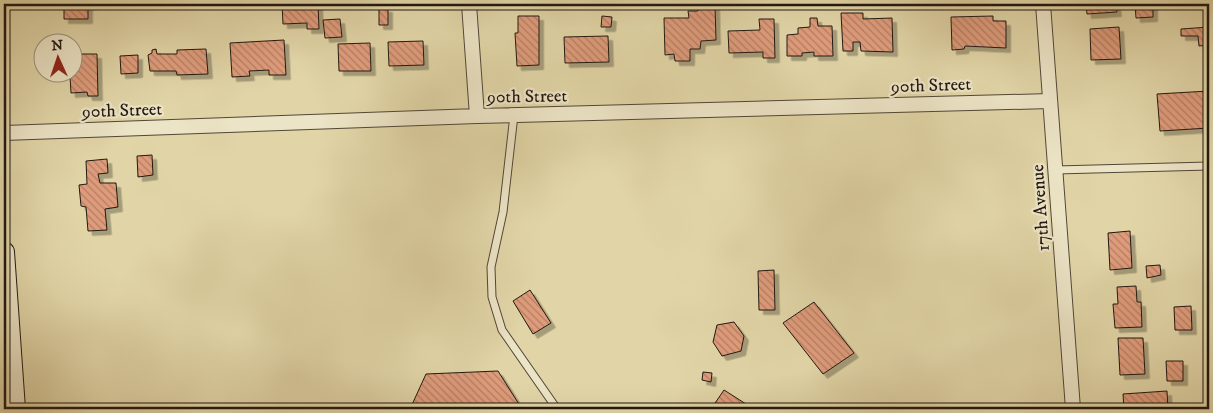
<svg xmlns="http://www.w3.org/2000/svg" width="1213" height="413" viewBox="0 0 1213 413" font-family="'IM FELL DW Pica',serif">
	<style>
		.building { fill: url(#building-back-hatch); stroke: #211810; filter: url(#shadow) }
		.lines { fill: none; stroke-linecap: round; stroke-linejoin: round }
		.lane-casing { stroke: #514736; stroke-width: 9 }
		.street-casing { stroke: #514736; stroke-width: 16 }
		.secondary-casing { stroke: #211810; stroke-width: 22 }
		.lane { stroke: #ece4c6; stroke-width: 7 }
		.street { stroke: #ece4c6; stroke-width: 14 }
		.secondary { stroke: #ece4c6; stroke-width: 20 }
		.labels { text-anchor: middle; stroke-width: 4.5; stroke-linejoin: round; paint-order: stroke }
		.street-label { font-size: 18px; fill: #211810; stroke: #ece4c6 }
	</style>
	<defs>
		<pattern id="building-back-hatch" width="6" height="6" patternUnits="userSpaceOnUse" patternTransform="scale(1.25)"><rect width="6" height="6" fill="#df9c7b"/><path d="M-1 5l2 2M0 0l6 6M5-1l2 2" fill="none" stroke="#b47e63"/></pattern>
		<filter id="shadow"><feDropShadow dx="4.5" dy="4.5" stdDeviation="0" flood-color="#0004"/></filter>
	</defs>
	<rect width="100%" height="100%" fill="#e1d5a7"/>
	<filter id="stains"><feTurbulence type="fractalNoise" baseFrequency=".004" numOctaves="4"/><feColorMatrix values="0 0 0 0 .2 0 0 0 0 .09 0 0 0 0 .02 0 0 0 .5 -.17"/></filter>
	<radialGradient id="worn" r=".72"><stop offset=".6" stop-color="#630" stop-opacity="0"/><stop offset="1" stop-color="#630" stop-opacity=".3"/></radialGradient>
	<!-- building -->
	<path class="building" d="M64 4H94V5H88V19H64Z
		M282 4H318L319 29H307V23L283 24Z
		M1086 4H1116L1117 12 1087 14Z
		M1135 4H1153V17L1136 18Z
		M698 5H715L716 40 701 41 700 49H690V61H675L674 54 665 55 664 18H689L688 11H698Z
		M379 8H388V25H379Z
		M841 13H863V19L892 18 893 52 861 51 860 42H853V51H843Z
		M518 16H539V65L517 66 515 33H518Z
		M602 16 612 17 611 27H601Z
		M993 16V21H1006V48L965 46 964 49 952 50 951 17Z
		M810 18H817L818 26H832L833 56H814V52L802 53V56H787V35L798 34V28L810 27Z
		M340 19 342 37 325 38 323 20Z
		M759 19H774L775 58H763V52L729 53 728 31 760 30Z
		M1119 27 1121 59 1091 60 1090 29Z
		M1209 27V45L1199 46 1198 36H1181V29Z
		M608 36 609 62 565 63 564 37Z
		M284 40 286 75H269V70L249 71 250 76 232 77 230 43Z
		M423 41 424 65 389 66 388 42Z
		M370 43 371 71H339L338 44Z
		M156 49 157 54H177V50L206 49 208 74 177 75 176 71H150L148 55 152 53V50Z
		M74 54H97L98 96H88L87 92 71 93 70 76H74Z
		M138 55V73L121 74 120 56Z
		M1209 91V128L1160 131 1157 94Z
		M152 155 153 175 138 177 137 156Z
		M107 159 108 173 98 174 100 183H116L118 207 105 209 107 230 88 231 86 207 81 206 79 185 87 184 86 161Z
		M1130 231 1132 268 1110 270 1108 233Z
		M1160 265 1161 275 1147 278 1146 266Z
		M774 270 775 310H759L758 271Z
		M1136 286 1137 302H1141L1142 327 1115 328 1113 304H1118L1117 287Z
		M530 290 551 323 533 334 513 301Z
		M814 302 854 353 823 374 783 323Z
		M1191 306 1192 330H1175L1174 307Z
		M734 322 744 336 741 351 722 356 713 342 717 325Z
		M1118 338H1143L1145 374 1120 375Z
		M1166 361H1183V381H1167Z
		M498 371 522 409H410L426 374Z
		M703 372 712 373 711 382 702 380Z
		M724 390 746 404 743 409H711Z
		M1167 391 1168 409H1124L1123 394Z"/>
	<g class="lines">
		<defs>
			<path id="lane" d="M514 115 503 212 491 267 492 297 502 330 557 409
				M1056 170 1209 166"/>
			<path id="street" d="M469 4 477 116
				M1043 4 1073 409
				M4 133 477 116 1050 101"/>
			<path id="secondary" d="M4 252 15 409"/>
		</defs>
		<!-- lane casing -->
		<use href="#lane" class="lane-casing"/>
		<!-- street casing -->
		<use href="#street" class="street-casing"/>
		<!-- secondary casing -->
		<use href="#secondary" class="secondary-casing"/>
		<!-- lane -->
		<use href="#lane" class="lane"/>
		<!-- street -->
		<use href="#street" class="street"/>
		<!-- secondary -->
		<use href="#secondary" class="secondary"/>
	</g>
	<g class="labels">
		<!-- street labels -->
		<g class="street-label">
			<text transform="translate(931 85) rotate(-2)" y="6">90th Street</text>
			<text transform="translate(527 96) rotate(-1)" y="6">90th Street</text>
			<text transform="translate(122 110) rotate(-2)" y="6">90th Street</text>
			<text transform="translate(1040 208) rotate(-94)" y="6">17th Avenue</text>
		</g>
	</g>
	<!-- margin -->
	<rect width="1213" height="413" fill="none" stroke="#e1d5a7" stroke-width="20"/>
	<rect x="5" y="5" width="1203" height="403" fill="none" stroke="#211810" stroke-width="2.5"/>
	<rect x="10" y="10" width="1193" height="393" fill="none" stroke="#211810"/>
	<!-- north arrow -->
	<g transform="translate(58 58) rotate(357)"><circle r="24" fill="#ece4c6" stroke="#9b927d"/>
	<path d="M0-4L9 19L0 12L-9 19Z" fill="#8f2418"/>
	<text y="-8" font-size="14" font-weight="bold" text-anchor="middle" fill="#211810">N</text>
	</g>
	<rect width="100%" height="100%" filter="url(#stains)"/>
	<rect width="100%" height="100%" fill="url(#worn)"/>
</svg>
